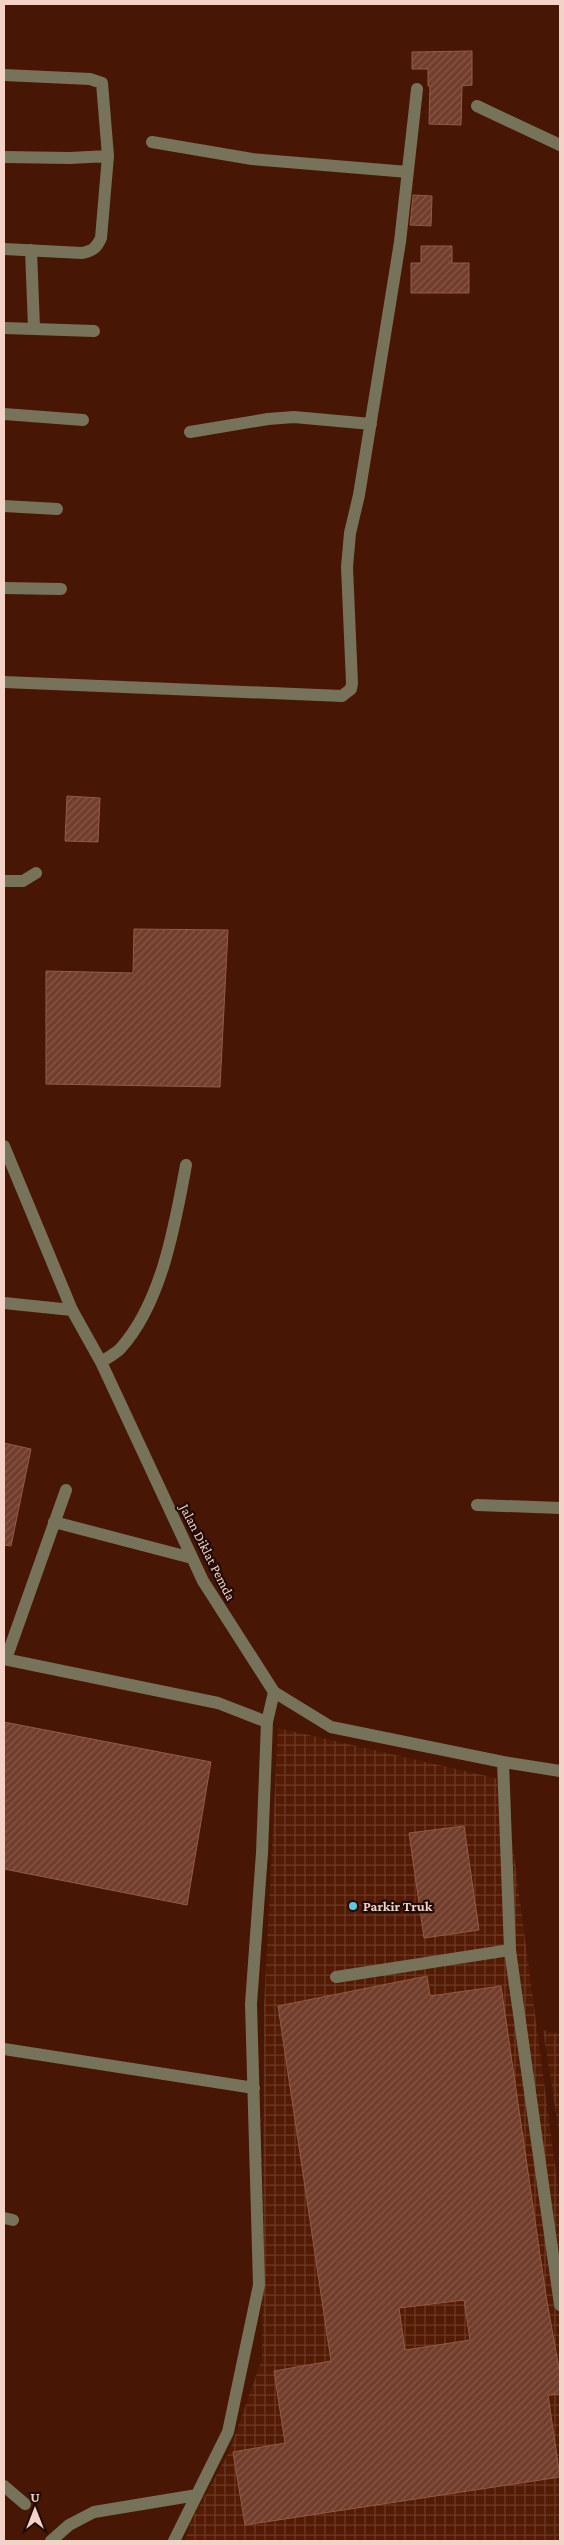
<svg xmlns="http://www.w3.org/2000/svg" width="564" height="2545" viewBox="0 0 564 2545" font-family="'Crimson Pro',serif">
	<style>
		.industrial { fill: url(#industrial-grid) }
		.building { fill: url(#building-hatch); stroke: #935a47; fill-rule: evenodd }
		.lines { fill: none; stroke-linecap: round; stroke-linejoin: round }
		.minor { stroke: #77725a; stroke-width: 12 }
		.poi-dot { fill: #5bc8e7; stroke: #200a04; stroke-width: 2 }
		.labels { text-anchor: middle; stroke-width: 4.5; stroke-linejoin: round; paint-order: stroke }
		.street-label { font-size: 14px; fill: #f3d2c7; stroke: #200a04 }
		.poi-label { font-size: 14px; font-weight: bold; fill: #f3d2c7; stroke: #200a04; text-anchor: start }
	</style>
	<defs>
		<pattern id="industrial-grid" width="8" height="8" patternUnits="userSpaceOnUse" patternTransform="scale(1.25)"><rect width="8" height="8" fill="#531a04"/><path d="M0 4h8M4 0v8" fill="none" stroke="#6c3a27"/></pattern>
		<pattern id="building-hatch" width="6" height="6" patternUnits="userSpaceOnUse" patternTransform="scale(1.25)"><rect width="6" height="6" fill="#723d2b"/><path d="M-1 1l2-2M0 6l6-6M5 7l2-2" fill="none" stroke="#875848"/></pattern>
	</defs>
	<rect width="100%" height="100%" fill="#481604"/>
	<!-- industrial -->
	<path class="industrial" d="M278 1728 504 1780 560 2203V2541H185L191 2521 229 2452 262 2359 264 2005Z
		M543 2030 560 2034V2139Z"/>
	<!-- building -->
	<path class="building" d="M472 51V85L462 86 461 125 429 124 430 86H428V69H412V52Z
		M413 195 432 196 431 226 410 225Z
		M421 246H452V263H469V293H411V263H421Z
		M67 796 100 798 98 842 65 841Z
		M134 929 228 930 220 1087 46 1084V971L133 973Z
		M4 1443 31 1449 11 1546 4 1545Z
		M4 1722 211 1762 187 1905 4 1869Z
		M464 1826 479 1930 424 1938 409 1833Z
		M427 1976 430 1996 501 1986 546 2296 560 2374V2394L548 2395 560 2477 245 2525 233 2452 285 2443 274 2371 331 2361 278 2006ZM464 2300 470 2340 405 2350 399 2308Z"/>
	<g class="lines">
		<!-- minor -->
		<path class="minor" d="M4 75 90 79 102 83 108 156
			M477 106 560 145
			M152 142 252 159 408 172
			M4 157 70 158 108 156 101 238C97 247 93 251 82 253L4 249
			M31 250 34 327
			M4 328 94 331
			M4 414 83 420
			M190 432 268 419 294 417 371 424
			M4 506 57 509
			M4 588 61 589
			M4 682 342 696 351 689 352 683 347 567 350 533 359 495 400 242 417 89
			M4 881H23L36 873
			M4 1146 72 1310 101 1362 203 1581 274 1692 331 1727 503 1762 560 1771
			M4 1303 72 1310
			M101 1362C107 1358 115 1354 120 1349 162 1303 175 1224 186 1165
			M477 1505 560 1508
			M54 1522 192 1558
			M4 1659 218 1703 267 1722
			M6 1659 66 1490
			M503 1762 510 1950 560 2305
			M336 1977 510 1950
			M4 2049 254 2088
			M4 2218 13 2220
			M4 2486 25 2504
			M51 2541 69 2525 94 2512 197 2495
			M174 2541 228 2432 259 2285 251 2004 262 1853 267 1722 274 1692"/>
	</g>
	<!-- markers -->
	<circle class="poi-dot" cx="353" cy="1906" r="5"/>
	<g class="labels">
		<!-- street labels -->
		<g class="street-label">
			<text transform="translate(208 1552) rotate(63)" y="5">Jalan Diklat Pemda</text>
		</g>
		<!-- poi labels -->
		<g class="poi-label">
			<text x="363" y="1911">Parkir Truk</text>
		</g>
	</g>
	<!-- border -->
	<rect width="564" height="2545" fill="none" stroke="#f3d2c7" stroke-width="10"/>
	<!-- north arrow -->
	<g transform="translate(35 2510)" stroke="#200a04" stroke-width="4" paint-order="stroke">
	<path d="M0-4L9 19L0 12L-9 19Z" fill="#f3d2c7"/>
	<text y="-8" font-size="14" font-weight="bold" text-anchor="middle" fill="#f3d2c7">U</text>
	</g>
</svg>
